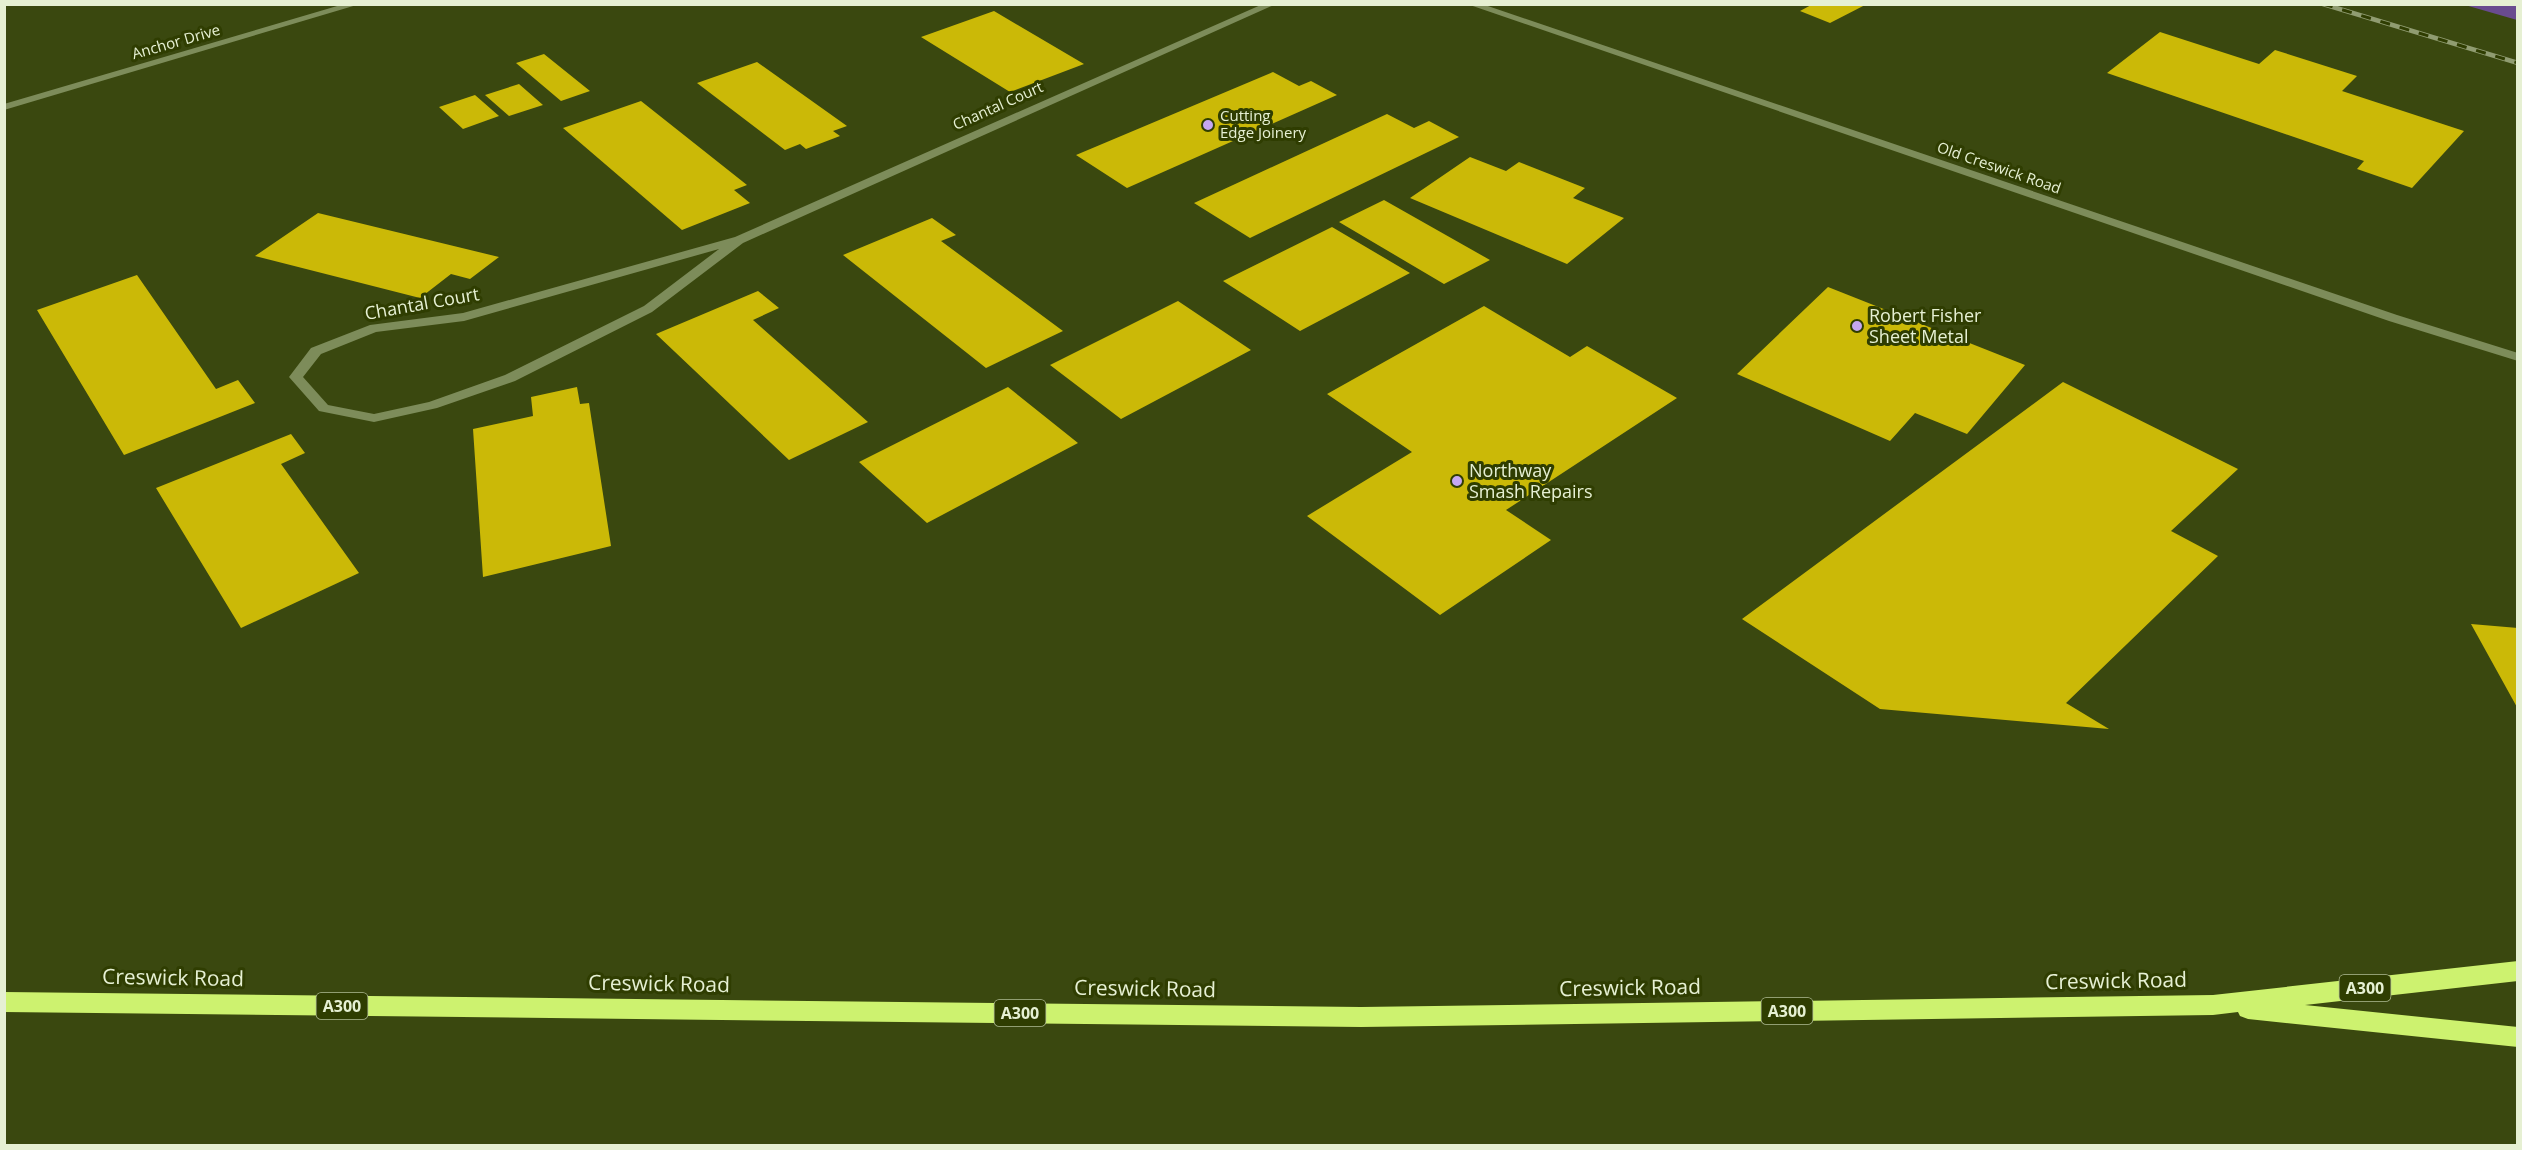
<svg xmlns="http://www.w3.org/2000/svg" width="2522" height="1150" viewBox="0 0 2522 1150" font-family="'Open Sans',sans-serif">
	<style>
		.green { fill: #694b8f }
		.building { fill: #cbb907 }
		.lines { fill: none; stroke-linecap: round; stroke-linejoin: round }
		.minor { fill: #7d8c5a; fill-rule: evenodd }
		.highway { fill: #cdf26f; fill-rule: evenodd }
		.rail-casing { stroke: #909c71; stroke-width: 4.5 }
		.rail { stroke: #2f3d01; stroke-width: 3; stroke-dasharray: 10; stroke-linecap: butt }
		.poi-dot { fill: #c5a7f1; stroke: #2f3d01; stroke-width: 2 }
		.labels { text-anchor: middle; stroke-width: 6; stroke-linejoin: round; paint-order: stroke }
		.far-street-label { font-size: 15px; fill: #e6f0d3; stroke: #2f3d01 }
		.far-poi-label { font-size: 15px; fill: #e6f0d3; stroke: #2f3d01; text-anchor: start }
		.shield { fill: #2f3d01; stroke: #afba94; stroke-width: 1.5 }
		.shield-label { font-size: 16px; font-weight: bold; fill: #e6f0d3 }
		.street-label { font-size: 18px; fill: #e6f0d3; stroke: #2f3d01 }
		.poi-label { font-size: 18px; fill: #e6f0d3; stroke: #2f3d01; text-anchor: start }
		.near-street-label { font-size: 21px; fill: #e6f0d3; stroke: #2f3d01 }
	</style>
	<rect width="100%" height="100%" fill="#3a480f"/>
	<!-- green -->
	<path class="green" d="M2465 5H2517V20Z"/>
	<!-- building -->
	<path class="building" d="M1813 4H1867L1830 23 1800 11Z
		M994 11 1084 64 1010 92 921 37Z
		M2160 32 2259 64 2275 50 2357 76 2342 91 2464 131 2412 188 2357 169 2364 161 2107 73Z
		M544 54 590 91 561 101 516 63Z
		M757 62 847 126 833 131 840 136 806 149 800 144 785 150 697 83Z
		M1273 72 1299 86 1311 81 1337 95 1127 188 1076 155Z
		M519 84 543 105 509 116 485 95Z
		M475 95 499 116 463 129 439 107Z
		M641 101 747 185 734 190 750 203 682 230 563 128Z
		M1387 114 1414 128 1429 121 1459 137 1250 238 1194 203Z
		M1470 157 1506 171 1519 162 1585 188 1573 198 1624 218 1567 264 1410 198Z
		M1384 200 1490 260 1444 284 1339 222Z
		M318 213 499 257 470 279 451 274 420 298 255 256Z
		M932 218 956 235 941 241 1063 331 986 368 843 255Z
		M1332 227 1410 273 1300 331 1223 281Z
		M137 275 216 389 238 380 255 403 124 455 37 310Z
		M1828 287 2025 365 1967 434 1915 413 1890 441 1737 374Z
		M758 291 779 308 753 320 868 422 789 460 656 334Z
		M1178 301 1251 350 1121 419 1050 365Z
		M1484 306 1570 357 1587 346 1677 398 1506 510 1551 540 1440 615 1307 516 1412 452 1327 394Z
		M2063 382 2238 469 2171 531 2218 556 2066 703 2109 729 1880 709 1742 619Z
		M577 387 580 404 589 403 611 546 483 577 473 429 533 416 531 397Z
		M1008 387 1078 443 927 523 859 462Z
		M291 434 305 453 281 464 359 573 241 628 156 488Z
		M2471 624 2518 628V709Z"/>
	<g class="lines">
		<!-- minor -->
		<path class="minor" d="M344 4H360L4 110V104Z
			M1263 4H1276L743 243 652 312 515 381 437 408 374 422 319 411 289 377 311 348 370 325 463 313 735 237ZM719 249 644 306 505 375 429 402 374 414 328 405 303 377 321 354 376 332 464 321Z
			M1467 4H1482L2397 315 2518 353V361L2389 321Z"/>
		<!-- highway -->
		<path class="highway" d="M2518 961V981L2305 1005 2518 1027V1047L2248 1019 2240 1016 2238 1012 2213 1015 1361 1027 4 1012V992L1361 1007 2213 995Z"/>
		<defs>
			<path id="rail" d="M2323 4 2518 63"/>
		</defs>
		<!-- rail casing -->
		<use href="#rail" class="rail-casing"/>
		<!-- rail -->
		<use href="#rail" class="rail"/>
	</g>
	<!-- markers -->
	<g class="poi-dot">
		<circle cx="1208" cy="125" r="6"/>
		<circle cx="1857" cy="326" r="6"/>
		<circle cx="1457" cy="481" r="6"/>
	</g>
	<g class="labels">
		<!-- far-street labels -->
		<g class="far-street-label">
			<text transform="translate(176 42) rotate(-16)" y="5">Anchor Drive</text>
			<text transform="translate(998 106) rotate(-24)" y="5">Chantal Court</text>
			<text transform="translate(1999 168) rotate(19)" y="5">Old Creswick Road</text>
		</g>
		<!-- far-poi labels -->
		<g class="far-poi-label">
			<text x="1220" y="121">Cutting<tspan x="1220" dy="17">Edge Joinery</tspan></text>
		</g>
		<!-- shield labels -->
		<g class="shield">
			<rect x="2339.5" y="975" width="51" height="26" rx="4.5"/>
			<rect x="316.5" y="993" width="51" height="26" rx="4.5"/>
			<rect x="1761.5" y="998" width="51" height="26" rx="4.5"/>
			<rect x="994.5" y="1000" width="51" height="26" rx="4.5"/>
		</g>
		<g class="shield-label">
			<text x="2365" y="994">A300</text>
			<text x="342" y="1012">A300</text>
			<text x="1787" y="1017">A300</text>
			<text x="1020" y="1019">A300</text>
		</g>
		<!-- street labels -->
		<g class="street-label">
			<text transform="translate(422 304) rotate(-10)" y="6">Chantal Court</text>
		</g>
		<!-- poi labels -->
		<g class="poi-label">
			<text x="1869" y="322">Robert Fisher<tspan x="1869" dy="21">Sheet Metal</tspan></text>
			<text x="1469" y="477">Northway<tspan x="1469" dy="21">Smash Repairs</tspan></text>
		</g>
		<!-- near-street labels -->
		<g class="near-street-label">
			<text transform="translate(173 978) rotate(1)" y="7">Creswick Road</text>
			<text transform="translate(2116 981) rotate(-1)" y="7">Creswick Road</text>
			<text transform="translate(659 984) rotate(1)" y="7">Creswick Road</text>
			<text transform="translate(1630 988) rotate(-1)" y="7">Creswick Road</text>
			<text transform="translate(1145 989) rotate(1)" y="7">Creswick Road</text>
		</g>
	</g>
	<!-- border -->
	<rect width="2522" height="1150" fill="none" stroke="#e6f0d3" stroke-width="12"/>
</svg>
